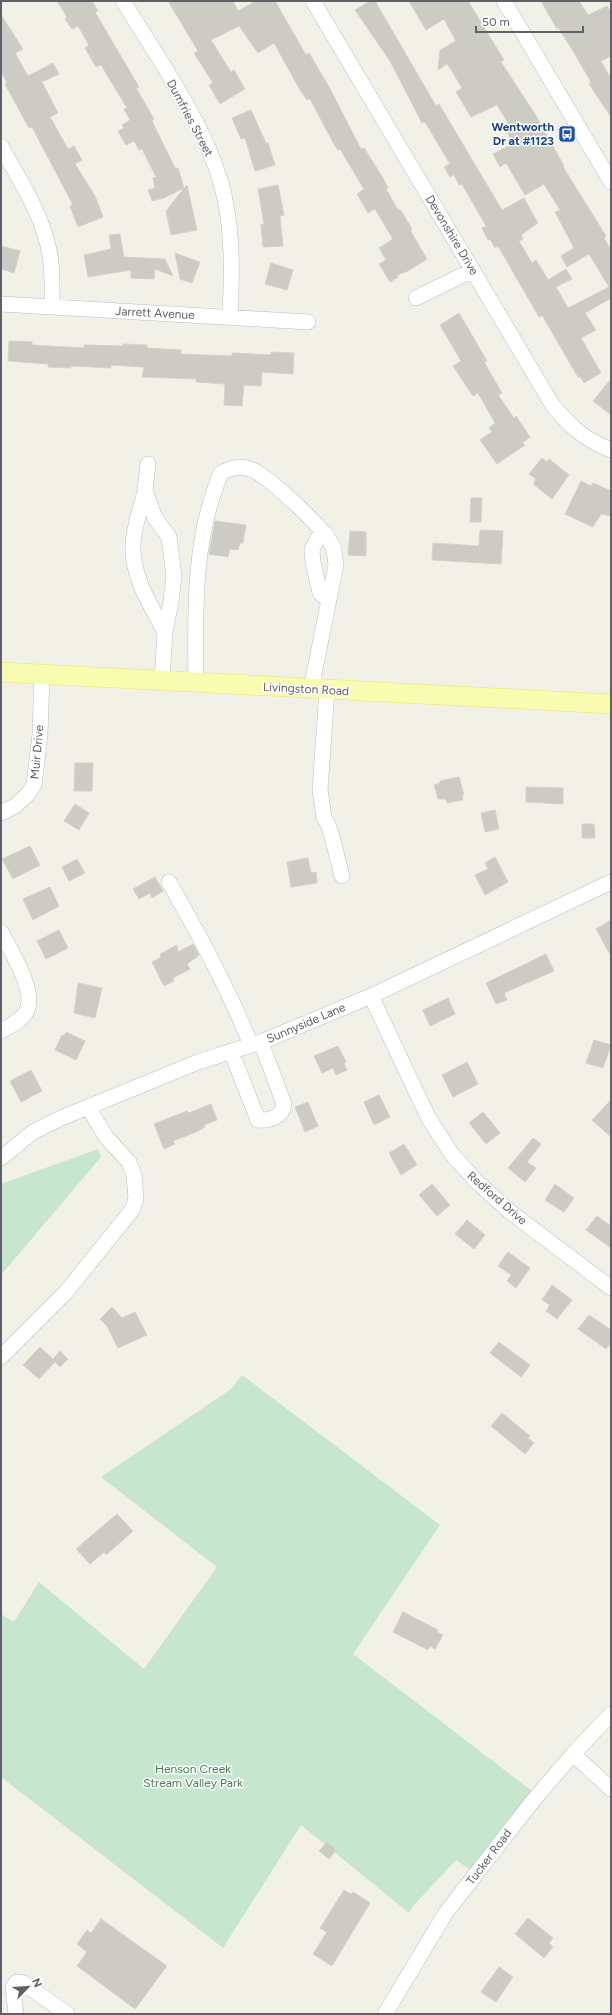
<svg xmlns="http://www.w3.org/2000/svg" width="612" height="2015" viewBox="0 0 612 2015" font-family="Figtree,sans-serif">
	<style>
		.green { fill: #c6e7cd }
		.building { fill: #cccbc4; stroke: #d5d4c6 }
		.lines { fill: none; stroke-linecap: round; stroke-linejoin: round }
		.minor-casing { stroke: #bcbec3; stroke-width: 16 }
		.major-casing { stroke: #ede565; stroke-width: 20 }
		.minor { stroke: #fff; stroke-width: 15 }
		.major { stroke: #f8fcb1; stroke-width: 19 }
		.labels { text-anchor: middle; stroke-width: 3; stroke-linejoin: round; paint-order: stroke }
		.street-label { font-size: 12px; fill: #5f6167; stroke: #fff }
		.transit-label { font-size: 12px; font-weight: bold; fill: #164399; stroke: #fff; text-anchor: end }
		.park-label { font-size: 12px; fill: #39854d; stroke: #fff }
	</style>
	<rect width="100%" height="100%" fill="#f1f1e8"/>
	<!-- green -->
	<path class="green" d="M98 1149 101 1157 1 1275V1184Z
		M242 1375 440 1525 353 1654 541 1798 478 1875 456 1860 413 1906 409 1913 301 1825 223 1948 1 1777V1614L14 1622 39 1582 144 1669 217 1567 101 1477 231 1389Z"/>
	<!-- building -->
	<path class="building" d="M57 1H92L98 11 95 12 139 87 136 88 154 119 152 121 175 168H178L184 188 187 185 197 230 171 235 166 211 184 188 164 198 152 201 148 190 155 188 153 178 156 177 142 149 139 150 134 141 126 145 118 131 124 128 122 125 130 120 124 109 127 108 101 65 96 67 85 48 89 45 78 26 72 29 65 19 67 17Z
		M168 1H233L238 11 256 1H275L306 55 309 53 328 85 361 149 364 148 383 178 388 188 386 189 398 210 400 209 412 229 410 230 427 259 408 271 397 275 398 277 390 282 379 264 386 260 379 248 393 239 375 209 368 213 357 194 364 189 340 149 338 150 335 146 310 99 307 100 300 90 274 43 258 53 239 26 211 40 231 72 234 70 245 89 220 104 209 85 213 83 194 53 198 51Z
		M370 1H375L436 106 439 104 502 210 524 198 538 223 521 235 523 239 519 241 532 263 536 260 548 280 566 269 572 279 556 287 568 308 609 287 589 254 567 267 561 256 574 248 555 212 560 210 544 184 525 195 506 163 500 167 493 154 514 143 506 131 511 128 497 105 471 117 456 92 462 88 450 68 447 64 438 70 440 50 456 41 444 19 426 30 409 1H468L504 60 501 62 535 114 564 166 563 167 606 236 604 238 611 250V298L585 313 596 330 581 338 601 373 584 383 580 376 578 377 542 315 539 317 498 246 495 248 490 239 488 240 482 228 486 226 462 184 459 185 454 175 450 177 444 167 450 164 425 122 422 123 390 61 355 10Z
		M541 1H579L588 15 607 6 611 13V56L601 61 611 79V117L589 84 591 82 573 51 558 27 557 29Z
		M1 15 23 49 15 53 28 76 53 63 59 74 42 82 58 113 50 117 68 149 74 146 82 160 75 164 95 196 103 217 78 227 70 206 73 205 32 127 29 128 5 84 7 83 1 71Z
		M251 110 266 143H268L275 165 255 171 245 138 241 139 232 118Z
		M278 185 284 215 280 216 283 246 263 247 261 225 264 224 258 189Z
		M120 234 124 257 165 259 173 276 155 269 154 279 131 278V270L88 277 84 255 111 249 109 235Z
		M1 246 20 251 14 273 1 269Z
		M175 253 200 262 192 283 180 279Z
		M271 263 293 270 287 290 265 284Z
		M459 313 487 361 484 362 502 393 498 395 514 418 516 416 530 437 522 443 525 445 497 464 480 440 492 432 489 428 495 423 478 393 473 396 453 366 461 361 440 325Z
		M9 341 32 342V345L84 348V345L123 346V344L147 345V348L181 350V354L232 356V353L271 355V352L294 353 293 374 262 372 261 386 244 385 242 406 224 405 225 384 196 382 197 379 142 377 144 367 111 365V368L71 366V368L48 367V364L8 361Z
		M611 379V415L593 401Z
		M542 458 547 462 549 459 569 475 552 499 533 484 536 479 529 474Z
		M581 481 591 486 593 483 611 491V516L601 514 593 527 565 514Z
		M471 498H482L481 522H470Z
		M215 521 246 525 243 543H240L238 550 230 549 228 557 209 554Z
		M480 530 503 531 501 564 432 560 433 543 479 546Z
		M350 531 366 532V556L348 555Z
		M75 763H93L92 791H74Z
		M459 777 464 795H462L463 800 447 803 446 799H438L434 785 440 783V781Z
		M526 787 563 788V804L526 802Z
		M75 804 89 813 79 830 64 821Z
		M495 810 499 829 485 832 481 813Z
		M582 824H594L595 838H582Z
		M30 846 40 865 13 879 2 859Z
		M495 857 508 882 485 895 475 875 488 869 485 863Z
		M308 858 311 873 316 872 317 883 291 887 287 862Z
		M77 859 85 873 69 881 62 867Z
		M155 877 163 891 152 898 150 893 139 899 133 889Z
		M50 887 59 906 33 920 23 899Z
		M611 920V956L596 929Z
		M59 930 68 948 46 959 37 941Z
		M193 944 199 955 187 964 190 969 173 978 174 981 164 986 152 962 161 957 160 954 177 945 178 952Z
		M546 954 554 971 504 993 507 1000 496 1004 486 983Z
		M78 983 102 988 95 1018 74 1013Z
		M448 998 455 1014 430 1026 423 1010Z
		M66 1032 85 1041 76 1060 55 1050 62 1035 64 1036Z
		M594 1040 611 1045 603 1068 586 1063Z
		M338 1046 346 1062 344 1063 347 1070 336 1075 333 1068 322 1073 314 1056Z
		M467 1062 478 1084 453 1097 442 1075Z
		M31 1070 42 1091 21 1102 10 1081Z
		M379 1095 390 1117 374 1125 364 1102Z
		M611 1100V1137L592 1120Z
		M308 1102 318 1126 305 1132 295 1107Z
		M211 1104 217 1120 204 1125 205 1127 196 1132 173 1141 175 1144 164 1149 154 1124 187 1111 189 1113Z
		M483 1112 500 1133 486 1144 469 1123Z
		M533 1138 541 1144 527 1162 536 1168 525 1182 508 1168Z
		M404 1144 417 1165 401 1175 389 1153Z
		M432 1184 450 1205 437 1216 419 1195Z
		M555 1184 574 1198 564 1212 545 1200Z
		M597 1216 611 1226V1248L586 1230Z
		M467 1220 485 1235 474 1249 455 1234Z
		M508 1252 530 1268 516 1288 507 1281 511 1275 498 1266Z
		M552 1285 572 1300 557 1319 546 1311 550 1305 542 1300Z
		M112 1307 122 1318 135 1312 147 1335 118 1348 107 1326 100 1319Z
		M589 1315 611 1330V1343L606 1349 578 1329Z
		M499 1342 530 1365 521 1377 490 1353Z
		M40 1347 53 1359 60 1351 68 1359 60 1367 55 1362 39 1379 23 1365Z
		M502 1413 530 1436 528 1438 534 1443 525 1454 491 1426Z
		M117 1514 133 1531 106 1555 104 1552 90 1564 76 1549Z
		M403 1612 438 1630 437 1632 443 1635 435 1649 430 1646 428 1650 393 1632Z
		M327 1842 336 1850 329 1859 319 1851Z
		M344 1890 351 1894 353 1892 370 1903 332 1966 313 1954 327 1932 320 1928Z
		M528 1918 553 1938 549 1943 553 1947 544 1958 515 1934Z
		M101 1919 167 1966 135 2009 77 1966 87 1952 77 1944 87 1930 91 1933Z
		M499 1967 513 1977 496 2002 481 1992Z"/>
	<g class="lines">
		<defs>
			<path id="minor" d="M123 1C158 58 210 131 224 195 233 235 232 276 230 316
				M313 1 553 406C572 428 584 439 611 450
				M504 1 611 182
				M1 146C20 181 43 215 50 255 53 272 52 290 52 307
				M416 298 473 270
				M1 304 308 322
				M148 464 145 491 155 518 169 537 174 576 171 601 165 632 162 681
				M145 491C141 508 133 528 133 546 132 577 151 606 165 632
				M325 533 317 539 312 550 313 562 320 593 329 601
				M196 683C195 612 193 539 221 473 230 468 240 465 250 469 267 474 327 531 333 547 335 552 335 559 336 565L311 689
				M327 690 320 790 324 817 330 829 342 876
				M1 813 15 806 27 795 34 785 40 735 42 674
				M169 882C199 935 228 988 251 1045
				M1 932C10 949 36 991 27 1010 23 1020 10 1026 1 1031
				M371 996 428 1117 451 1153 476 1181 509 1211 611 1288
				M231 1051 258 1120C269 1121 283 1117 284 1104L261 1042
				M1 1158 33 1132 61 1118 198 1062 261 1042 371 996 611 882
				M1 1357 66 1292 132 1210 136 1199 134 1175 129 1162 106 1137 88 1107
				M573 1754 611 1789
				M16 2014 13 1987 17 1982 23 1983 67 2014
				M385 2014 445 1914 532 1802 573 1754 611 1714"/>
			<path id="major" d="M1 672 611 704"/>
		</defs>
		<!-- minor casing -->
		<use href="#minor" class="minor-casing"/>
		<!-- major casing -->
		<use href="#major" class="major-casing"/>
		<!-- minor -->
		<use href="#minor" class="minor"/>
		<!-- major -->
		<use href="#major" class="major"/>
	</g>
	<!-- icons -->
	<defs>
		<symbol id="bus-square" viewBox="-11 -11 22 22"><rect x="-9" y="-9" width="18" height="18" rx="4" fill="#1a4fb4" stroke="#fff"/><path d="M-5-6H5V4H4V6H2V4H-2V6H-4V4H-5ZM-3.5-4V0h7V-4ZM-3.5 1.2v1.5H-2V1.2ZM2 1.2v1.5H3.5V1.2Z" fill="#fff"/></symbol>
	</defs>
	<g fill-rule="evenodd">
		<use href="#bus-square" x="557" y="124" width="20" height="20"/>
	</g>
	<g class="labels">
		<!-- street labels -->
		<g class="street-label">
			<text transform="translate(190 118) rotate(62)" y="4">Dumfries Street</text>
			<text transform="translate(452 235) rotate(59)" y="4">Devonshire Drive</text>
			<text transform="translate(155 313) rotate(3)" y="4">Jarrett Avenue</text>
			<text transform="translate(306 689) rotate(3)" y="4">Livingston Road</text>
			<text transform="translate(37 752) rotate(-85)" y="4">Muir Drive</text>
			<text transform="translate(306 1023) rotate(-23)" y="4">Sunnyside Lane</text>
			<text transform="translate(497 1198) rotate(41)" y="4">Redford Drive</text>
			<text transform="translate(489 1857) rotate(-53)" y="4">Tucker Road</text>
		</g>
		<!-- transit labels -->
		<g class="transit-label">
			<text x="554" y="131">Wentworth<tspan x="554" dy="14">Dr at #1123</tspan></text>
		</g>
		<!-- park labels -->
		<g class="park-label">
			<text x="193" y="1773">Henson Creek<tspan x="193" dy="14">Stream Valley Park</tspan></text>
		</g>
	</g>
	<!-- border -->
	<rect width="612" height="2015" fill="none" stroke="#5f6167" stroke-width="4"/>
	<!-- north arrow -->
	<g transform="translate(28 1987) rotate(65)" stroke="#ffffff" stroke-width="3" paint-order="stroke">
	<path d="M0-3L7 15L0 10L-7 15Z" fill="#5f6167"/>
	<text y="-6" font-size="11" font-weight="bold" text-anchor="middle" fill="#5f6167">N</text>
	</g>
	<!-- scale -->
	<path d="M476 26v6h107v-6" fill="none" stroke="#5f6167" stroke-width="2"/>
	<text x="482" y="26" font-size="12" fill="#5f6167" stroke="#ffffff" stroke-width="3" paint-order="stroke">50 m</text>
</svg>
